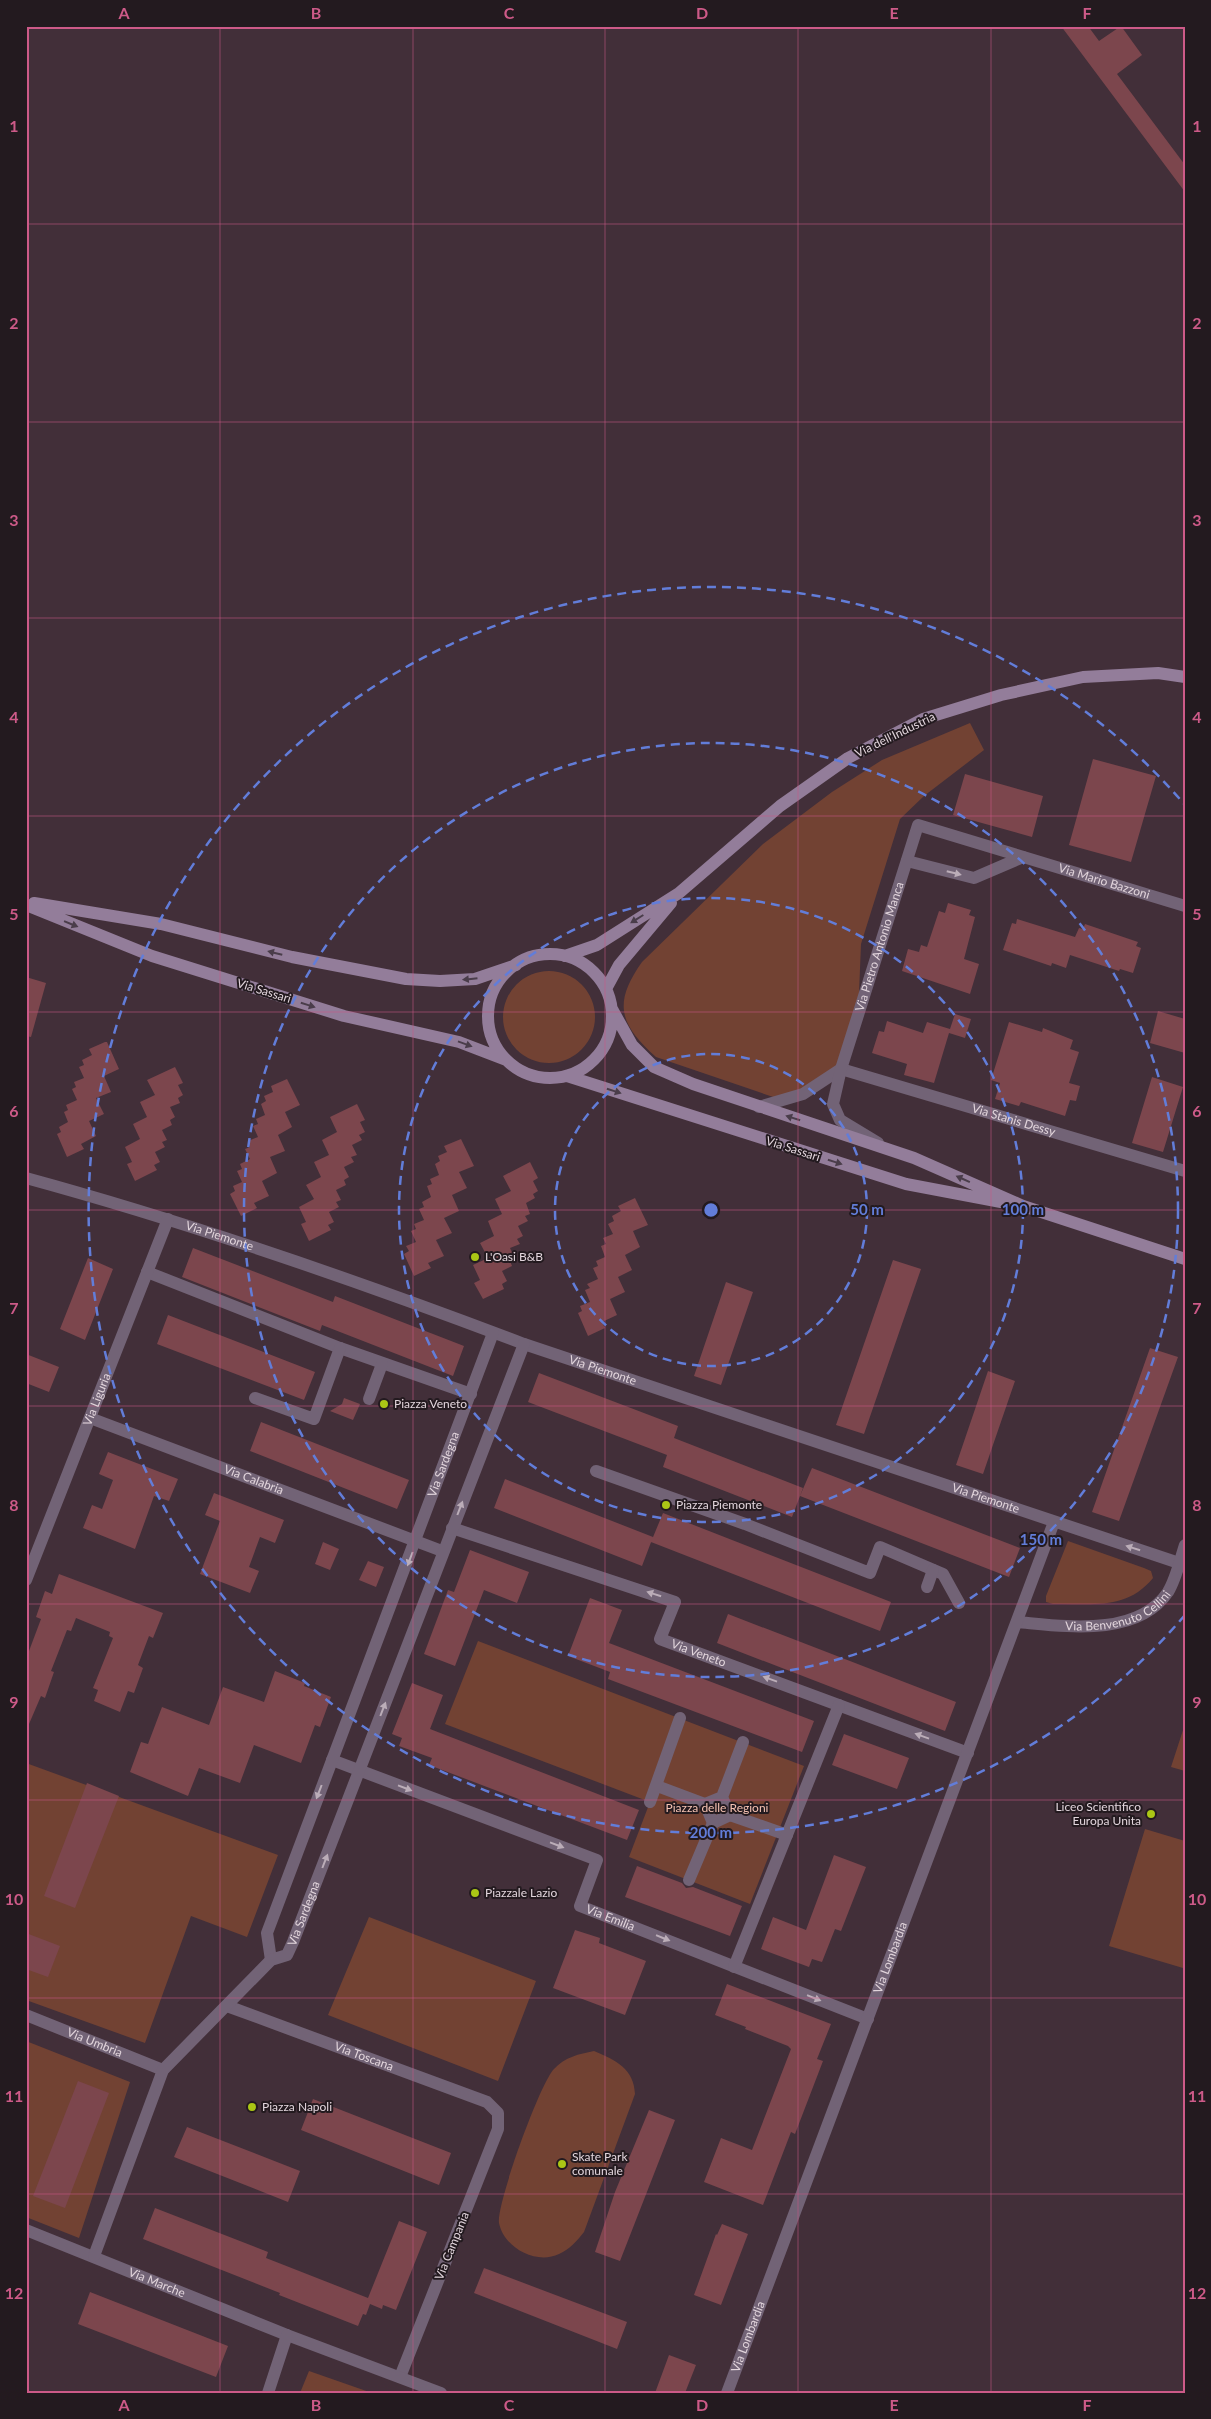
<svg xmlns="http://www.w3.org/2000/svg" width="1211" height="2419" viewBox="0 0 1211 2419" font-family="Lato,sans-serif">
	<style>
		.green { fill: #724233 }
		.building { fill: #7c464d }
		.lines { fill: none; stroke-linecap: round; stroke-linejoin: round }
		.street { stroke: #726376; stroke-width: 12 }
		.secondary { stroke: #937d9a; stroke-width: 12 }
		.oneway { fill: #bbadb8 }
		.oneway2 { fill: #4a3d4a }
		.grid { fill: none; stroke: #cd5a88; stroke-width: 1; stroke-opacity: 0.55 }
		.ring { fill: none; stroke: #627dd9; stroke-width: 2.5; stroke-dasharray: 9 6 }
		.poi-dot { fill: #abc615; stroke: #231a1f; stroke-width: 2 }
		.labels { text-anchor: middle; stroke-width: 4; stroke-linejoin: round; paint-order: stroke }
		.street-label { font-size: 12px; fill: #e2d5dc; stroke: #231a1f }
		.poi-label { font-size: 12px; fill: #e2d5dc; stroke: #231a1f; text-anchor: start }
		.park-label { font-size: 12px; fill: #f6c3b3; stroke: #231a1f }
		.centre { fill: #627dd9; stroke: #231a1f; stroke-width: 2.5 }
		.ring-label { font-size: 15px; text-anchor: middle; font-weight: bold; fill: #627dd9; stroke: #231a1f; stroke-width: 4; stroke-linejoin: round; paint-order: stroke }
		.neatline { fill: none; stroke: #cd5a88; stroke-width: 2 }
		.grid-label { font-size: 16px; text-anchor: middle; font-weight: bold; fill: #cd5a88 }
	</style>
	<rect width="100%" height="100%" fill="#422f39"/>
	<!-- green -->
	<path class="green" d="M970 723 984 750 924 796 900 819 861 944 858 1018 841 1069 782 1100 656 1057C619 1024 613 1003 642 962L763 844 832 792 882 760Z
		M503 1017a46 46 0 1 1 92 0a46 46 0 1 1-92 0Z
		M1068 1541 1144 1568 1151 1571 1153 1578C1126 1611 1092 1603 1053 1604L1046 1602V1596Z
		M478 1641 804 1766 750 1904 629 1857 650 1802 445 1724Z
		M1185 1724V1771L1171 1767Z
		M26 1763 278 1855 247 1937 191 1916 145 2043 26 2000Z
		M1145 1829 1185 1841V1962L1183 1968 1109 1946Z
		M369 1917 536 1981 498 2081 328 2015Z
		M26 2041 130 2082 79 2238 26 2217Z
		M594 2051C616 2060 634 2069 635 2094L584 2232C577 2241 570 2249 559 2254 536 2265 504 2248 499 2223 496 2205 540 2083 554 2069 565 2057 579 2054 594 2051Z
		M309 2371 372 2393H300Z"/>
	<!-- building -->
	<path class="building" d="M1061 26H1088L1099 41 1121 26 1142 55 1117 74 1185 165V192Z
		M1093 759 1156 776 1131 862 1069 845Z
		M965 774 1043 796 1032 837 953 815Z
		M948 903 971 910 969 915 975 917 964 959 979 964 970 994 902 971 908 949 919 952 921 945 927 947 939 911 945 913Z
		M1017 919 1075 937 1079 928 1083 929 1085 924 1138 942 1136 946 1141 948 1133 973 1120 969 1119 971 1070 955 1066 968 1052 963 1051 966 1003 950 1012 923 1016 924Z
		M26 977 46 983 31 1037 26 1036Z
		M1158 1011 1185 1019V1053L1150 1043Z
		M955 1014 971 1019 965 1038 949 1033 934 1083 904 1075 907 1064 872 1053 879 1031 884 1032 887 1021 923 1033 927 1022 950 1029Z
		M1009 1022 1042 1032 1043 1028 1073 1040 1070 1049 1079 1052 1069 1083 1080 1086 1076 1101 1070 1100 1065 1116 1021 1102 1019 1106 995 1099 1000 1083 991 1080Z
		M105 1042H107L119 1069 104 1076 111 1092 96 1098 104 1114 89 1121 96 1136 81 1144 84 1149 67 1157 57 1134 61 1132 59 1127 68 1122 64 1112 68 1110 66 1105 77 1100 72 1089 76 1087 74 1082 84 1078 79 1067 84 1065 82 1060 92 1055 89 1049Z
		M175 1067 183 1083 178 1085 183 1095 178 1098 180 1103 170 1107 175 1117 170 1120 172 1125 162 1130 167 1140 162 1142 165 1147 155 1152 160 1162 154 1165 157 1170 135 1181 127 1164 132 1162 125 1147 140 1139 133 1124 147 1117 140 1102 155 1095 147 1080Z
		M1152 1077 1183 1087 1163 1152 1132 1143Z
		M287 1079 300 1105 285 1112 292 1127 278 1135 285 1151 270 1157 277 1173 262 1181 269 1196 254 1203 257 1208 241 1216 230 1194 235 1191 233 1186 242 1182 237 1171 242 1169 240 1164 250 1159 245 1149 250 1147 248 1141 258 1137 253 1126 258 1124 256 1119 265 1115 261 1104 266 1101 264 1096 273 1092 271 1086Z
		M357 1104 365 1120 360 1122 365 1132 359 1135 362 1140 352 1145 357 1155 351 1157 354 1162 344 1167 349 1177 344 1180 346 1185 336 1190 341 1200 336 1202 339 1207 329 1212 334 1222 328 1225 331 1230 309 1241 301 1224 306 1222 299 1207 314 1199 306 1185 321 1177 314 1162 329 1155 322 1140 337 1132 330 1117Z
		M461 1139 474 1166 459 1172 467 1188 452 1195 459 1211 444 1218 452 1233 436 1240 444 1256 428 1263 431 1268 414 1276 404 1254 409 1251 406 1246 416 1242 411 1231 416 1229 414 1224 424 1220 419 1209 424 1207 422 1202 431 1197 427 1186 432 1184 430 1179 439 1175 435 1164 440 1161 438 1156 447 1152 444 1146Z
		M530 1162 538 1178 533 1181 538 1191 533 1194 535 1198 526 1203 530 1214 525 1216 528 1221 518 1226 523 1236 517 1239 520 1244 510 1248 515 1259 510 1261 512 1266 502 1271 507 1281 502 1284 504 1289 483 1299 474 1283 480 1280 473 1265 488 1258 480 1243 494 1236 488 1221 502 1214 495 1199 511 1191 503 1176Z
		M635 1198 648 1225 633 1231 640 1247 625 1255 632 1270 618 1277 625 1292 610 1299 617 1315 602 1322 605 1328 588 1336 578 1313 582 1311 580 1306 590 1302 585 1290 590 1288 587 1284 598 1279 593 1268 598 1266 596 1261 605 1257 601 1246 606 1244 603 1238 613 1234 608 1224 614 1221 612 1216 621 1211 618 1206Z
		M193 1248 333 1302 335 1296 464 1346 453 1376 322 1325 320 1331 182 1277Z
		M88 1258 113 1269 85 1340 60 1329Z
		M893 1260 921 1269 864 1434 836 1425Z
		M726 1282 753 1292 721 1385 694 1376Z
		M168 1315 315 1372 304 1400 157 1344Z
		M1150 1348 1178 1357 1119 1521 1092 1512Z
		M26 1354 59 1367 49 1392 26 1383Z
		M988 1371 1015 1381 983 1474 956 1465Z
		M539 1373 678 1426 674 1438 803 1488 792 1517 663 1467 667 1455 528 1402Z
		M344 1398 360 1404 353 1420 330 1411 342 1404Z
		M261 1422 409 1480 397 1509 250 1451Z
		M108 1452 178 1479 169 1501 154 1496 135 1549 83 1528 92 1505 102 1509 113 1480 99 1474Z
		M812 1468 1020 1548 1009 1577 800 1496Z
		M505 1479 653 1537 642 1566 494 1508Z
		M214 1493 284 1520 275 1543 260 1537 249 1567 259 1571 250 1593 200 1574 220 1521 205 1515Z
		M663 1513 891 1602 880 1631 651 1542Z
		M323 1542 339 1549 330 1570 315 1564Z
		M470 1550 529 1572 517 1603 484 1590 455 1666 424 1654 448 1590 454 1592Z
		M368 1561 384 1567 376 1587 359 1580Z
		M59 1574 163 1613 153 1638 149 1636 138 1665 143 1668 134 1693 128 1691 120 1712 94 1701 98 1690 93 1688 113 1638 109 1636 110 1632 76 1618 71 1631 67 1630 51 1671 54 1672 45 1698 41 1696 26 1731V1659L41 1619 36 1617 45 1591 52 1594Z
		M590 1598 622 1610 609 1643 814 1721 802 1752 608 1679 610 1672 568 1656Z
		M728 1614 956 1702 945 1731 717 1643Z
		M275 1671 305 1683 304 1686 331 1697 320 1727 315 1725 301 1763 254 1745 240 1783 199 1768 188 1796 130 1772 141 1742 148 1744 162 1707 209 1725 223 1687 264 1702Z
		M412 1683 443 1695 430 1729 639 1810 627 1840 429 1765 432 1758 399 1746 402 1738 392 1734Z
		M844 1734 909 1758 897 1789 832 1765Z
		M87 1783 119 1796 75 1908 44 1896Z
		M834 1855 866 1867 841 1931 835 1929 822 1962 812 1959 809 1967 761 1949 773 1917 806 1930Z
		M637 1866 682 1883 686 1888 693 1887 742 1906 730 1936 625 1897Z
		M575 1930 600 1938 599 1943 646 1961 625 2015 553 1988Z
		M26 1933 60 1946 48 1977 26 1969Z
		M727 1984 831 2024 817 2059 823 2061 795 2134 791 2132 763 2205 704 2182 721 2138 752 2150 791 2049 788 2046 745 2029 746 2027 715 2015Z
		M78 2081 109 2093 65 2208 33 2196Z
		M313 2099 451 2153 439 2185 301 2130Z
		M649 2110 675 2120 620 2261 595 2252 615 2192Z
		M187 2127 300 2171 288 2202 174 2157Z
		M155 2208 268 2252 266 2258 368 2298 399 2221 427 2232 396 2310 383 2305 382 2309 370 2304 366 2315 363 2314 358 2326 279 2295 280 2293 143 2239Z
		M722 2224 748 2234 721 2305 694 2295 716 2234 717 2235Z
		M484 2268 627 2322 617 2349 474 2293Z
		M90 2292 228 2346 216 2377 78 2324Z
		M669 2355 696 2365 685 2393H655Z"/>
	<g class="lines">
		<!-- street -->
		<g class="street">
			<path d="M907 861 974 878 1023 857"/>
			<path id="s1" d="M841 1069 1185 1171"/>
			<path d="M759 1107 803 1094 841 1069"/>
			<path id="s2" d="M878 1143 840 1120 833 1104 841 1069 918 825 1185 906"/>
			<path id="s3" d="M26 1178C195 1224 361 1282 524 1344L1179 1563"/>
			<path d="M147 1272 340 1348 471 1394"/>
			<path d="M255 1398 314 1419 340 1348"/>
			<path d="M369 1399 382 1364"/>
			<path id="s4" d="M90 1418 442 1551"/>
			<path d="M596 1471 745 1524 870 1573 880 1547 943 1574 959 1603"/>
			<path id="s5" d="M452 1528 675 1602 660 1639 968 1753"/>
			<path id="s6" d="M26 1580 168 1219"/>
			<path d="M927 1587 933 1570"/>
			<path id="s7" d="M1017 1622C1063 1626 1137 1638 1168 1592 1176 1579 1180 1560 1185 1545"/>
			<path id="s8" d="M332 1760 597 1860 580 1906 868 2019"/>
			<path d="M657 1786 705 1804"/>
			<path d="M722 1797 730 1815 713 1823 705 1804 722 1797 743 1742"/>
			<path d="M650 1802 680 1718"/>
			<path d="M730 1815 787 1835"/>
			<path d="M689 1880 713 1823"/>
			<path id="s9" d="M271 1960 267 1933 493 1333"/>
			<path d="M734 1967 839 1705"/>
			<path id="s10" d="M227 2006 487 2102 498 2113V2129L400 2377"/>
			<path id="s11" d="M26 2015 163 2070"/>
			<path id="s12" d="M26 2230 287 2335 441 2393"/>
			<path id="s13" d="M94 2256 163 2070 271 1960 287 1955 293 1942 524 1344"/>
			<path d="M268 2393 287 2335"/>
			<path id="s14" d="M727 2393 1054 1522"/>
		</g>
		<!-- secondary -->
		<path class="secondary" d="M34 903 161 924 292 957 406 979 440 981 475 979 516 965
			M26 905 152 956 344 1016 459 1042 506 1060
			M488 1016a62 62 0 1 1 124 0a62 62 0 1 1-124 0Z
			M565 956 597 945 679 893 780 806 848 758 923 719 1001 695 1083 677 1158 673 1185 677
			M606 989 619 965 671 903
			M612 1009 632 1045 654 1067 693 1084 914 1158 1023 1206 1185 1259
			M567 1076 906 1184 1001 1202"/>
	</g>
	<!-- one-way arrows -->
	<defs><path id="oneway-solid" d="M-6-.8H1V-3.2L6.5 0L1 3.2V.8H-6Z" transform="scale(1.25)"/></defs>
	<g class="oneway">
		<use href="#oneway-solid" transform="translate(954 873) rotate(14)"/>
		<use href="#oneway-solid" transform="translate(460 1508) rotate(-69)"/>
		<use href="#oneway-solid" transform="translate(1133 1548) rotate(-162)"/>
		<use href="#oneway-solid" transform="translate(410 1559) rotate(111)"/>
		<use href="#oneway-solid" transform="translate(654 1594) rotate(-162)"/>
		<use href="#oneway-solid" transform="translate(770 1679) rotate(-160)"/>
		<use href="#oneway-solid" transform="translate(383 1709) rotate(-69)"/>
		<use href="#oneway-solid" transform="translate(922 1736) rotate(-160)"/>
		<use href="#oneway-solid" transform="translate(405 1788) rotate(21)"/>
		<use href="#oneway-solid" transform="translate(319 1792) rotate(111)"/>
		<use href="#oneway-solid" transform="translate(557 1845) rotate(21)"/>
		<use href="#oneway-solid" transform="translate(325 1861) rotate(-69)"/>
		<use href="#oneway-solid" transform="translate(663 1938) rotate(22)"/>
		<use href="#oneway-solid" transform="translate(814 1998) rotate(22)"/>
	</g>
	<g class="oneway2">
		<use href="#oneway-solid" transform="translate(637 919) rotate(148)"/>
		<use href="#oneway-solid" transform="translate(71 924) rotate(22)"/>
		<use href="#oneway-solid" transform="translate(275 953) rotate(-166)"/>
		<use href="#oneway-solid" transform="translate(470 979) rotate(174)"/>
		<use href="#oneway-solid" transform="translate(308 1005) rotate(17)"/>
		<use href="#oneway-solid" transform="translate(465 1044) rotate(20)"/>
		<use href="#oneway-solid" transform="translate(614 1091) rotate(18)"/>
		<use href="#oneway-solid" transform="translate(793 1118) rotate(-162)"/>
		<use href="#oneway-solid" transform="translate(835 1162) rotate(18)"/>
		<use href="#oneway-solid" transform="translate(963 1179) rotate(-156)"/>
	</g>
	<!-- grid -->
	<path class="grid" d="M220 26V2393M413 26V2393M605 26V2393M798 26V2393M991 26V2393M26 224H1185M26 422H1185M26 618H1185M26 816H1185M26 1012H1185M26 1210H1185M26 1406H1185M26 1604H1185M26 1800H1185M26 1998H1185M26 2194H1185"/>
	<!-- distance rings -->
	<g class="ring">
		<circle cx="711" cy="1210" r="156"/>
		<circle cx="711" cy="1210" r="312"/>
		<circle cx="711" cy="1210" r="467"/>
		<path d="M1185 1615A623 623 0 1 1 1185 805"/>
	</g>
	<!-- markers -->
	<g class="poi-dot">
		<circle cx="475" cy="1257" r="5"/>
		<circle cx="384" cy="1404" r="5"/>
		<circle cx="666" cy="1505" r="5"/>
		<circle cx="1151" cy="1814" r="5"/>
		<circle cx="475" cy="1893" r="5"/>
		<circle cx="252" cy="2107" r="5"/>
		<circle cx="562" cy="2164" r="5"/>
	</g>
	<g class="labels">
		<!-- street labels -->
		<g class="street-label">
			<text transform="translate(895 735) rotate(-26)" y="4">Via dell'Industria</text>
			<text dy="4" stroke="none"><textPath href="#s2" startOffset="548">Via Mario Bazzoni</textPath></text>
			<text dy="4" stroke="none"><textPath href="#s2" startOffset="226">Via Pietro Antonio Manca</textPath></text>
			<text transform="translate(264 991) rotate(17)" y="4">Via Sassari</text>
			<text dy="4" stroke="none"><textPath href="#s1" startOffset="180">Via Stanis Dessy</textPath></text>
			<text transform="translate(793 1149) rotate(18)" y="4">Via Sassari</text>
			<text dy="4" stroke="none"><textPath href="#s3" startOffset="202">Via Piemonte</textPath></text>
			<text dy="4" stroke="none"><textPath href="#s3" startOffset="608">Via Piemonte</textPath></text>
			<text dy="4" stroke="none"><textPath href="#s6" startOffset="194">Via Liguria</textPath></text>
			<text dy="4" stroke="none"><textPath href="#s9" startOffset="528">Via Sardegna</textPath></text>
			<text dy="4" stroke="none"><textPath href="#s4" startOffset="175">Via Calabria</textPath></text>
			<text dy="4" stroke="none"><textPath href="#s3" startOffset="1012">Via Piemonte</textPath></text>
			<text dy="4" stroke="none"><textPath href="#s7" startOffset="105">Via Benvenuto Cellini</textPath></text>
			<text dy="4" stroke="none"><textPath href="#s5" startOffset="316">Via Veneto</textPath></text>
			<text dy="4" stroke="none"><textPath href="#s13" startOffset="414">Via Sardegna</textPath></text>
			<text dy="4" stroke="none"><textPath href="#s8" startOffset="365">Via Emilia</textPath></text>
			<text dy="4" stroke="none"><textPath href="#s14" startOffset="465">Via Lombardia</textPath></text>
			<text dy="4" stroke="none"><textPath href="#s11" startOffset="74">Via Umbria</textPath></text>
			<text dy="4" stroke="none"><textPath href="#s10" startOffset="146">Via Toscana</textPath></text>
			<text transform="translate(452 2246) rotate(-68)" y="4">Via Campania</text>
			<text dy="4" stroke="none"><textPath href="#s12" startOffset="141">Via Marche</textPath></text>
			<text dy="4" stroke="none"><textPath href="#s14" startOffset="60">Via Lombardia</textPath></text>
		</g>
		<!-- poi labels -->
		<g class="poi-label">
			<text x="485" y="1261">L'Oasi B&amp;B</text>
			<text x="394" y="1408">Piazza Veneto</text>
			<text x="676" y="1509">Piazza Piemonte</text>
			<text x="1141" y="1811" text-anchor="end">Liceo Scientifico<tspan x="1141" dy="14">Europa Unita</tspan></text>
			<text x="485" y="1897">Piazzale Lazio</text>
			<text x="262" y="2111">Piazza Napoli</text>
			<text x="572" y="2161">Skate Park<tspan x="572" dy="14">comunale</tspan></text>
		</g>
		<!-- park labels -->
		<g class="park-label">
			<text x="717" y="1812">Piazza delle Regioni</text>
		</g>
	</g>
	<circle cx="711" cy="1210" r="8" class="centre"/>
	<g class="ring-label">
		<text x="867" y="1215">50 m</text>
		<text x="1023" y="1215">100 m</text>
		<text x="1041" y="1545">150 m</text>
		<text x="711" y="1838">200 m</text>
	</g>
	<!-- border -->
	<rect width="1211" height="2419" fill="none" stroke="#231a1f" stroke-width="55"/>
	<rect x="28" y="28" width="1156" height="2364" class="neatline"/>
	<g class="grid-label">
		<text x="124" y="19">A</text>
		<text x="316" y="19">B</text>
		<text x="509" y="19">C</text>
		<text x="702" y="19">D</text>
		<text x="894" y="19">E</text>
		<text x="1087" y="19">F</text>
		<text x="14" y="132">1</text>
		<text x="1197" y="132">1</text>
		<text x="14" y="329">2</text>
		<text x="1197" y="329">2</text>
		<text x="14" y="526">3</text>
		<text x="1197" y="526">3</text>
		<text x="14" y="723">4</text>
		<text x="1197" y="723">4</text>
		<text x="14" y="920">5</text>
		<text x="1197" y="920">5</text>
		<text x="14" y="1117">6</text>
		<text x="1197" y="1117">6</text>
		<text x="14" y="1314">7</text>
		<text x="1197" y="1314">7</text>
		<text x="14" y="1511">8</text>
		<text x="1197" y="1511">8</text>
		<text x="14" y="1708">9</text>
		<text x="1197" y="1708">9</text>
		<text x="14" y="1905">10</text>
		<text x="1197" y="1905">10</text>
		<text x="14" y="2102">11</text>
		<text x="1197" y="2102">11</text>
		<text x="14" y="2299">12</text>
		<text x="1197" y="2299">12</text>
		<text x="124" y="2411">A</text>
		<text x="316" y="2411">B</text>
		<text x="509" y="2411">C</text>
		<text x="702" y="2411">D</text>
		<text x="894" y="2411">E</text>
		<text x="1087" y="2411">F</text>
	</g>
</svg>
